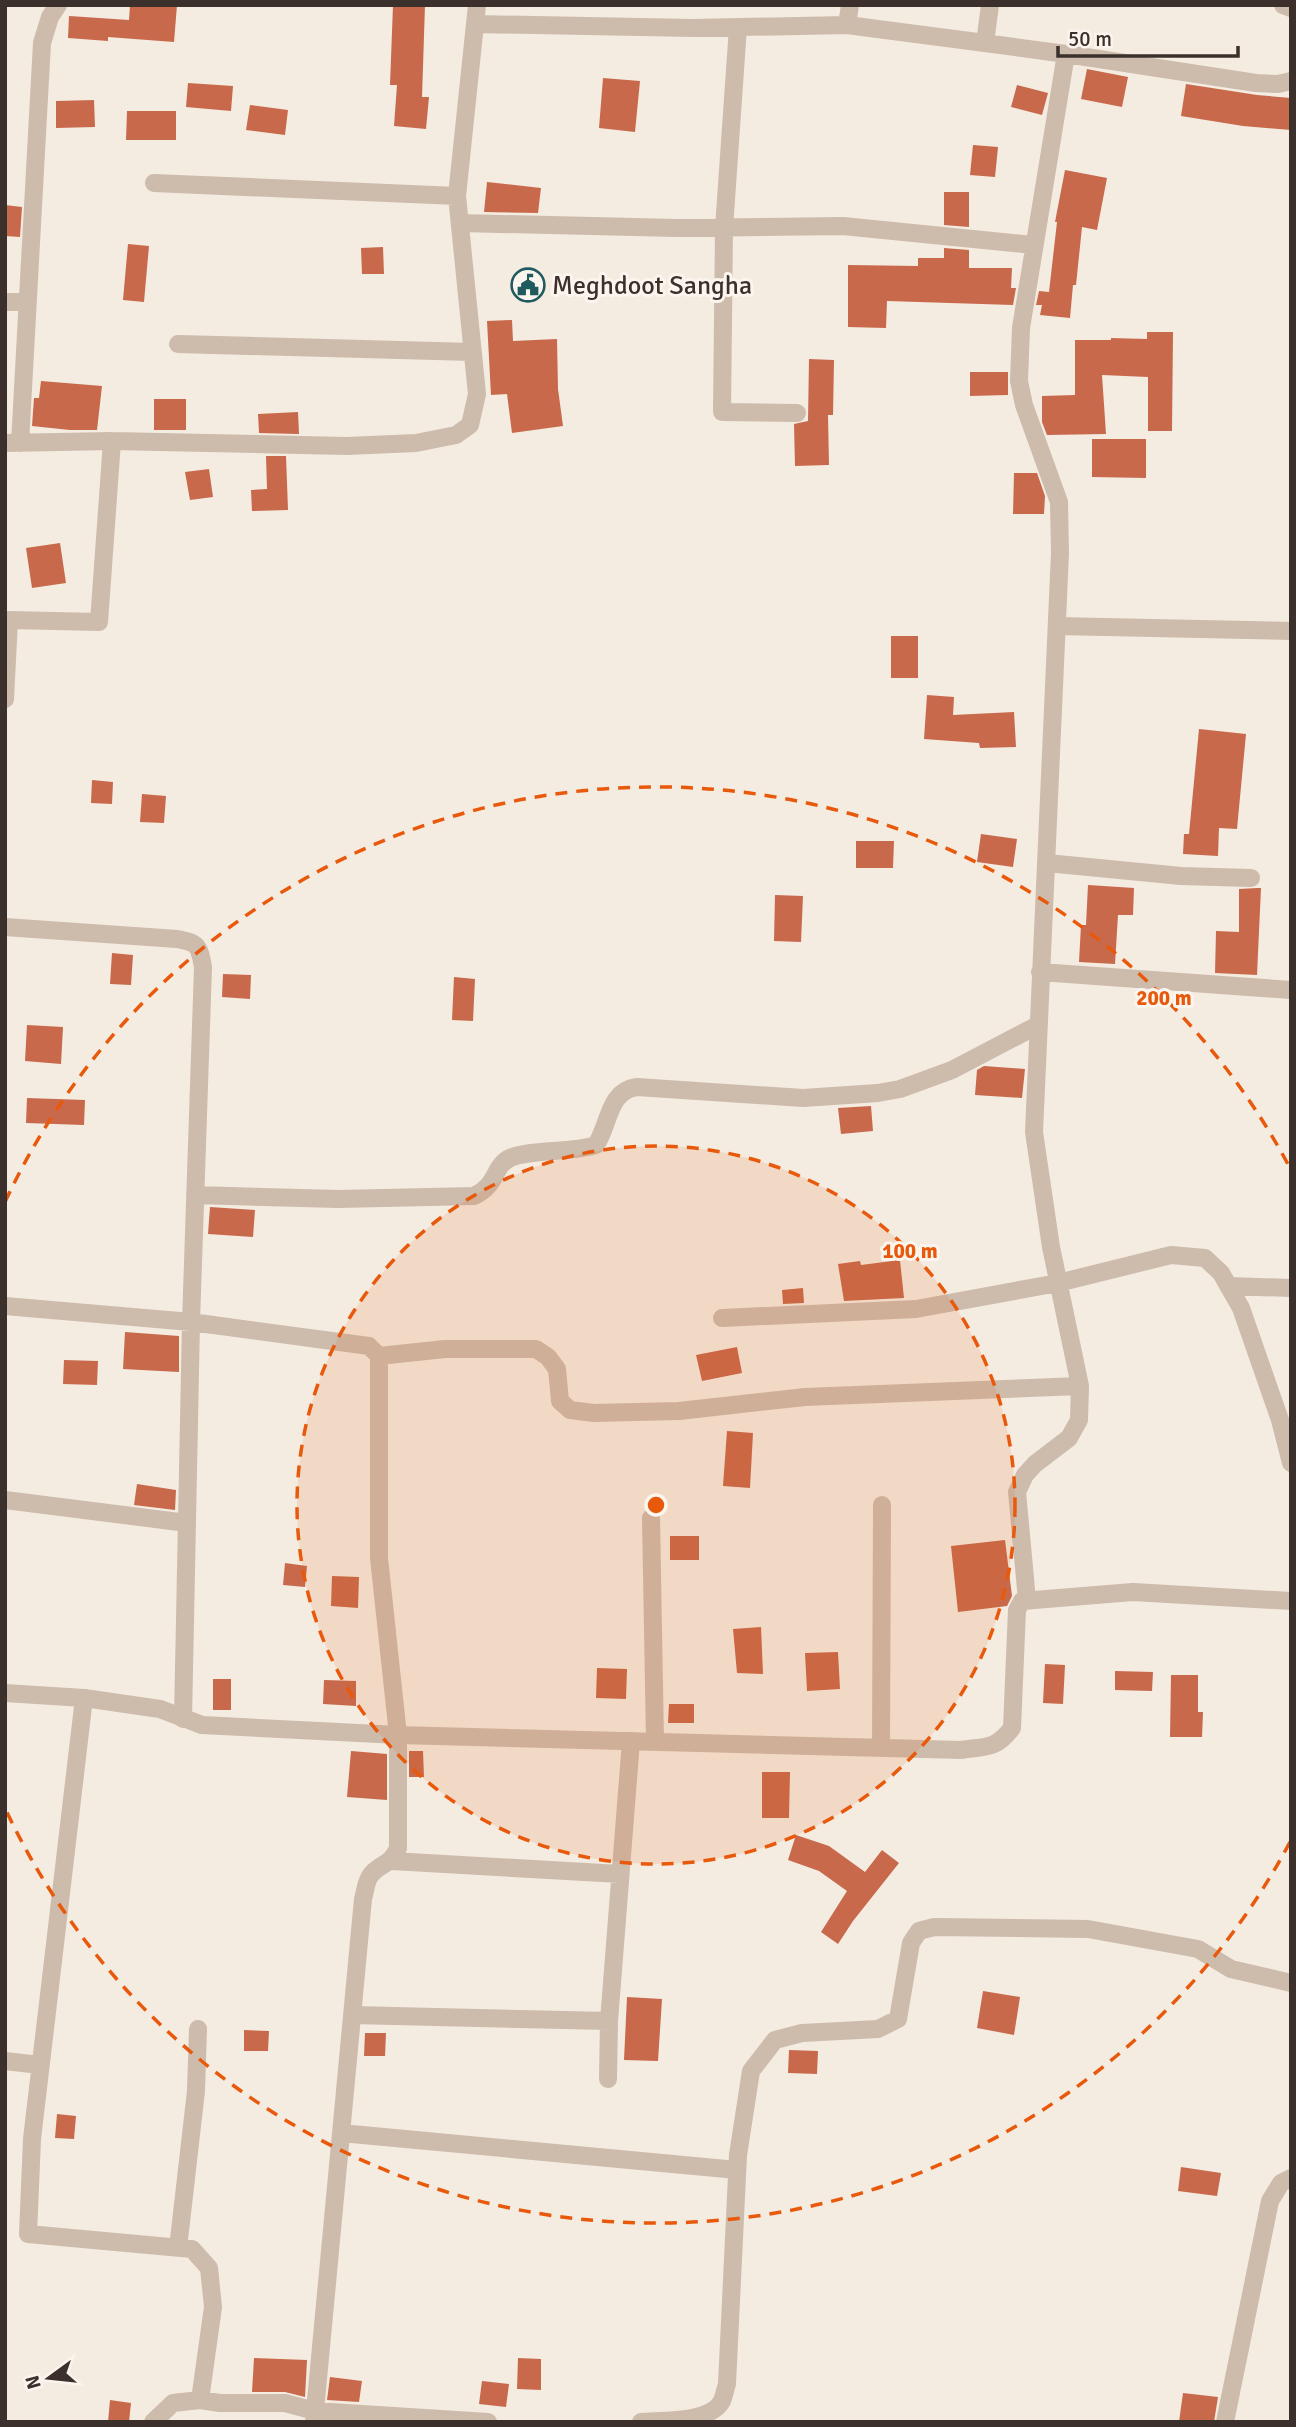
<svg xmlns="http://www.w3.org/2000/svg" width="1296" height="2427" viewBox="0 0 1296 2427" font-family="Signika,sans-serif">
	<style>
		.building { fill: #c8694b }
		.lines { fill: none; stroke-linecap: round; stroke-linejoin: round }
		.minor { stroke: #cdbbac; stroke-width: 18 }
		.tertiary { stroke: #cdbbac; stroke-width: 18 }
		.ring { fill: none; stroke: #e8590c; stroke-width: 3.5; stroke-dasharray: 12 9 }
		.labels { text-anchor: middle; stroke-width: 6; stroke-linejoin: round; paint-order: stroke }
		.poi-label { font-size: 26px; fill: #3b302b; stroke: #fbf5ee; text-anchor: start }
		.centre { fill: #e8590c; stroke: #fbf5ee; stroke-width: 3.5 }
		.ring-label { font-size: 21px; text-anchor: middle; font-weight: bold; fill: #e8590c; stroke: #fbf5ee; stroke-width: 6; stroke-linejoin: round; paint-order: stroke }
	</style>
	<rect width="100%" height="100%" fill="#f4ebe1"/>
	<!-- building -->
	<path class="building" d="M130 5H177L174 42 108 37V41L68 38 69 16 129 20Z
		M393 5H425L422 97H429L426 129 394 126 397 85H390Z
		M1087 69 1128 77 1122 107 1081 99Z
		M603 78 640 81 635 132 599 128Z
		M188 83 233 86 231 111 186 107Z
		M1186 84 1257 95 1291 98V130L1243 126 1181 116Z
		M1017 85 1048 93 1042 115 1011 107Z
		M94 100 95 127 56 128V101Z
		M250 105 288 110 285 135 246 130Z
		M127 111H176V140H126Z
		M973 145 998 147 995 177 970 175Z
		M1065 170 1107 178 1097 230 1082 227 1076 285H1073L1070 318 1040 315 1042 305H1036L1039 291 1049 292 1057 222H1055Z
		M487 182 541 188 538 213 484 212Z
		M944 192H969V227L944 225Z
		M5 205 22 207 20 237 5 236Z
		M128 244 149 246 144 302 123 300Z
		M383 247 384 274H362L361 248Z
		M944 248 969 250V268H1012L1011 288H1016L1013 305 887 301 886 328 848 327V265L918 266V258H944Z
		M512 320 513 341 557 339 558 389 563 426 512 433 507 394 491 395 487 321Z
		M1147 332H1173L1172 431H1148V377L1102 375 1106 434 1047 435 1042 422V396L1075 395V340H1111V338L1147 339Z
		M809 359 834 360 833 415H828L829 465 795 466 794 424 808 421Z
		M970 372H1008V395L970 396Z
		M41 381 102 386 97 430H70L32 426 34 398H39Z
		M154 399H186V430H154Z
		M298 412 299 434 259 433 258 414Z
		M1092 439H1146V478L1092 477Z
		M266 456H286L288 510 252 511 251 490 267 489Z
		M209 469 213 497 190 500 185 472Z
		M1014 473H1037L1045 496 1044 514H1013Z
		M60 543 66 583 32 588 26 548Z
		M891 636H918V678H891Z
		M927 695 954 697 953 715 1014 712 1016 747 980 748 979 743 924 739Z
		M1199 729 1246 734 1237 829 1219 828 1218 856 1183 854 1184 834H1189Z
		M92 780 113 782 112 804 91 803Z
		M142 794 166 796 164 823 140 822Z
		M981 834 1017 839 1013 867 977 862Z
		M856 841H894L893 868H856Z
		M1088 885 1134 888 1133 915H1118L1115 964 1079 962 1081 925H1086Z
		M1257 888H1261L1257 975 1215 973 1216 931 1239 932V889Z
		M775 895 803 896 801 942 774 941Z
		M112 953 133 955 131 985 110 984Z
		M223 974 251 975 250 999 222 997Z
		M454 977 475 979 473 1021 452 1020Z
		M27 1025 63 1027 61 1064 25 1061Z
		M984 1066 1025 1069 1022 1098 975 1095 977 1070Z
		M27 1098 85 1100 84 1125 26 1123Z
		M871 1106 873 1131 841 1134 838 1108Z
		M210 1207 255 1210 253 1237 208 1234Z
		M900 1260 904 1298 844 1301 838 1264 860 1261 861 1265Z
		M803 1288 804 1303 783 1304 782 1290Z
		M125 1332 179 1336V1372L123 1369Z
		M737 1347 742 1373 702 1381 696 1355Z
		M64 1360 98 1361 97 1385 63 1384Z
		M727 1431 753 1433 750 1488 723 1486Z
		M137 1484 176 1490 175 1510 134 1505Z
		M670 1536H699V1560H670Z
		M1005 1540 1012 1596 1007 1606 958 1612 951 1546Z
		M285 1563 307 1566 305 1587 283 1585Z
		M332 1576 359 1577 358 1608 331 1606Z
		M761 1627 763 1674 737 1673 733 1629Z
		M838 1652 840 1689 807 1691 805 1653Z
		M1045 1664 1065 1665 1063 1704 1043 1703Z
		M597 1668 627 1669 626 1699 596 1698Z
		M1115 1671 1153 1672 1152 1691 1115 1690Z
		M1171 1675H1198V1712H1203L1202 1737H1170Z
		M213 1679H231V1710H213Z
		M324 1680 356 1681V1706L323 1704Z
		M669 1704H694V1723H668Z
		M351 1751 387 1754V1800L347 1797Z
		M409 1751H423L424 1777H409Z
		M762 1772H790L789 1818H762Z
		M796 1835 829 1846 865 1872 882 1850 899 1863 853 1921 838 1944 821 1932 847 1891 819 1871 788 1860Z
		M983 1991 1020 1997 1014 2035 977 2028Z
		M627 1997 662 1999 658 2061 624 2060Z
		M244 2030 269 2031 268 2051H244Z
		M365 2033H386L385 2056H364Z
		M789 2050 818 2051 817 2074 788 2073Z
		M57 2114 76 2116 74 2139 55 2138Z
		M1181 2167 1221 2173 1217 2196 1178 2191Z
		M254 2358 307 2360 305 2397 285 2392H252Z
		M518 2358 541 2359V2390L517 2389Z
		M330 2377 362 2381 359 2402 327 2400Z
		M482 2381 509 2384 506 2407 479 2404Z
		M1183 2393 1218 2397 1214 2422H1179Z
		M110 2400 131 2403 129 2422H108Z"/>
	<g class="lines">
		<!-- minor -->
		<path class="minor" d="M990 5 985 43 1066 54 1021 328 1019 381 1024 405 1059 502 1060 553 1034 1132 1051 1247 1080 1386 1079 1420 1069 1438 1035 1464 1025 1475 1017 1492 1027 1600
			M1283 5 1291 8
			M475 24 693 28 847 25 985 43
			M847 25 850 5
			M738 27 724 228 722 412 797 413
			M1066 54 1256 83 1278 84 1291 81
			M154 183 457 196
			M460 223 676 228 843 226 1033 245
			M5 302H27
			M178 344 472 352
			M5 443 112 441 347 446 416 443 456 435 470 425 477 394 457 196 477 5
			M20 443 42 43 50 17 58 5
			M1057 626 1291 631
			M5 699 9 620 99 622 112 441
			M1047 863 1181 876 1251 878
			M5 927 177 939C199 943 199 946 203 967L191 1322 183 1719
			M1040 972 1291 990
			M195 1195 338 1199 474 1196C498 1185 493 1166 510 1158 530 1149 571 1153 596 1145 610 1123 608 1091 637 1087L803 1098 878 1093 900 1089 952 1070 1038 1025
			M1228 1286 1291 1288
			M5 1306 191 1322 369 1346 379 1356V1558L398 1735V1848C391 1866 379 1863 370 1876 366 1882 365 1892 363 1899L315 2411 488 2422
			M722 1318 916 1309 1058 1283 1171 1255 1205 1258 1221 1273 1241 1308 1280 1420 1291 1463
			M379 1356 445 1349H536L548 1357 557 1369 560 1401 570 1410 594 1413 679 1411 805 1397 1080 1386
			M5 1500 187 1523
			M651 1518 655 1741
			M84 1698 32 2139 28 2234 192 2249 209 2268 213 2307 200 2400
			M881 1747 882 1505
			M392 1861 620 1874
			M352 2015 609 2021
			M5 2061 40 2065
			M608 2079 609 2021 631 1741
			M341 2133 737 2170
			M178 2248 196 2091 198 2029
			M153 2422 173 2403 200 2400 220 2403H285L315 2411 314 2422
			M641 2422C663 2420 710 2423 722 2401 724 2396 725 2390 727 2384L738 2155 751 2071 775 2040 802 2033 878 2029 898 2019 911 1943 919 1931 934 1927 1088 1929 1198 1949 1231 1969 1291 1983
			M1225 2422 1270 2201 1281 2183 1291 2178"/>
		<!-- tertiary -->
		<path class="tertiary" d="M5 1693 84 1698 160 1709 202 1725 398 1735 961 1750C986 1746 995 1750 1012 1728L1017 1610 1022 1601 1133 1592 1291 1601"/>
	</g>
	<!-- distance rings -->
	<circle cx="656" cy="1505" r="359" fill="#e8590c" fill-opacity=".12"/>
	<g class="ring">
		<circle cx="656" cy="1505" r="359"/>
		<path d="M1290 1842A718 718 0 0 1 5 1808M5 1202A718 718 0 0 1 1290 1168"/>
	</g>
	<!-- icons -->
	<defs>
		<symbol id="civic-ring" viewBox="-11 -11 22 22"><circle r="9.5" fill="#fbf5ee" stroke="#1f5a5e" stroke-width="1.5"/><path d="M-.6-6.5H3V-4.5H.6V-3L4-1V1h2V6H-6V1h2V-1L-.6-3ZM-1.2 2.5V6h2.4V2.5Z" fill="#1f5a5e"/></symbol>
	</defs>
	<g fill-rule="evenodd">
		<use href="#civic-ring" x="509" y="266" width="38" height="38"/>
	</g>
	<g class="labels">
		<!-- poi labels -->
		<g class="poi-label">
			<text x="552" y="294">Meghdoot Sangha</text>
		</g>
	</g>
	<circle cx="656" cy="1505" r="10" class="centre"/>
	<g class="ring-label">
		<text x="1164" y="1005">200 m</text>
		<text x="910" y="1258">100 m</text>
	</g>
	<!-- border -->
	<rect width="1296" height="2427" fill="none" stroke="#3b302b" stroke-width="14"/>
	<!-- north arrow -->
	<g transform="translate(49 2378) rotate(255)" stroke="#fbf5ee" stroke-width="5" paint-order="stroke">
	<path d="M0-5L12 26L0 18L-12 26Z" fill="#3b302b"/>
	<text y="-10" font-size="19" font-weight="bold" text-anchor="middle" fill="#3b302b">N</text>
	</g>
	<!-- scale -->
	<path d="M1058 46v10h180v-10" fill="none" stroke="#3b302b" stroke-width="3.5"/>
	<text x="1068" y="46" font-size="21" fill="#3b302b" stroke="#fbf5ee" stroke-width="5" paint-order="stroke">50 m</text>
</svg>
